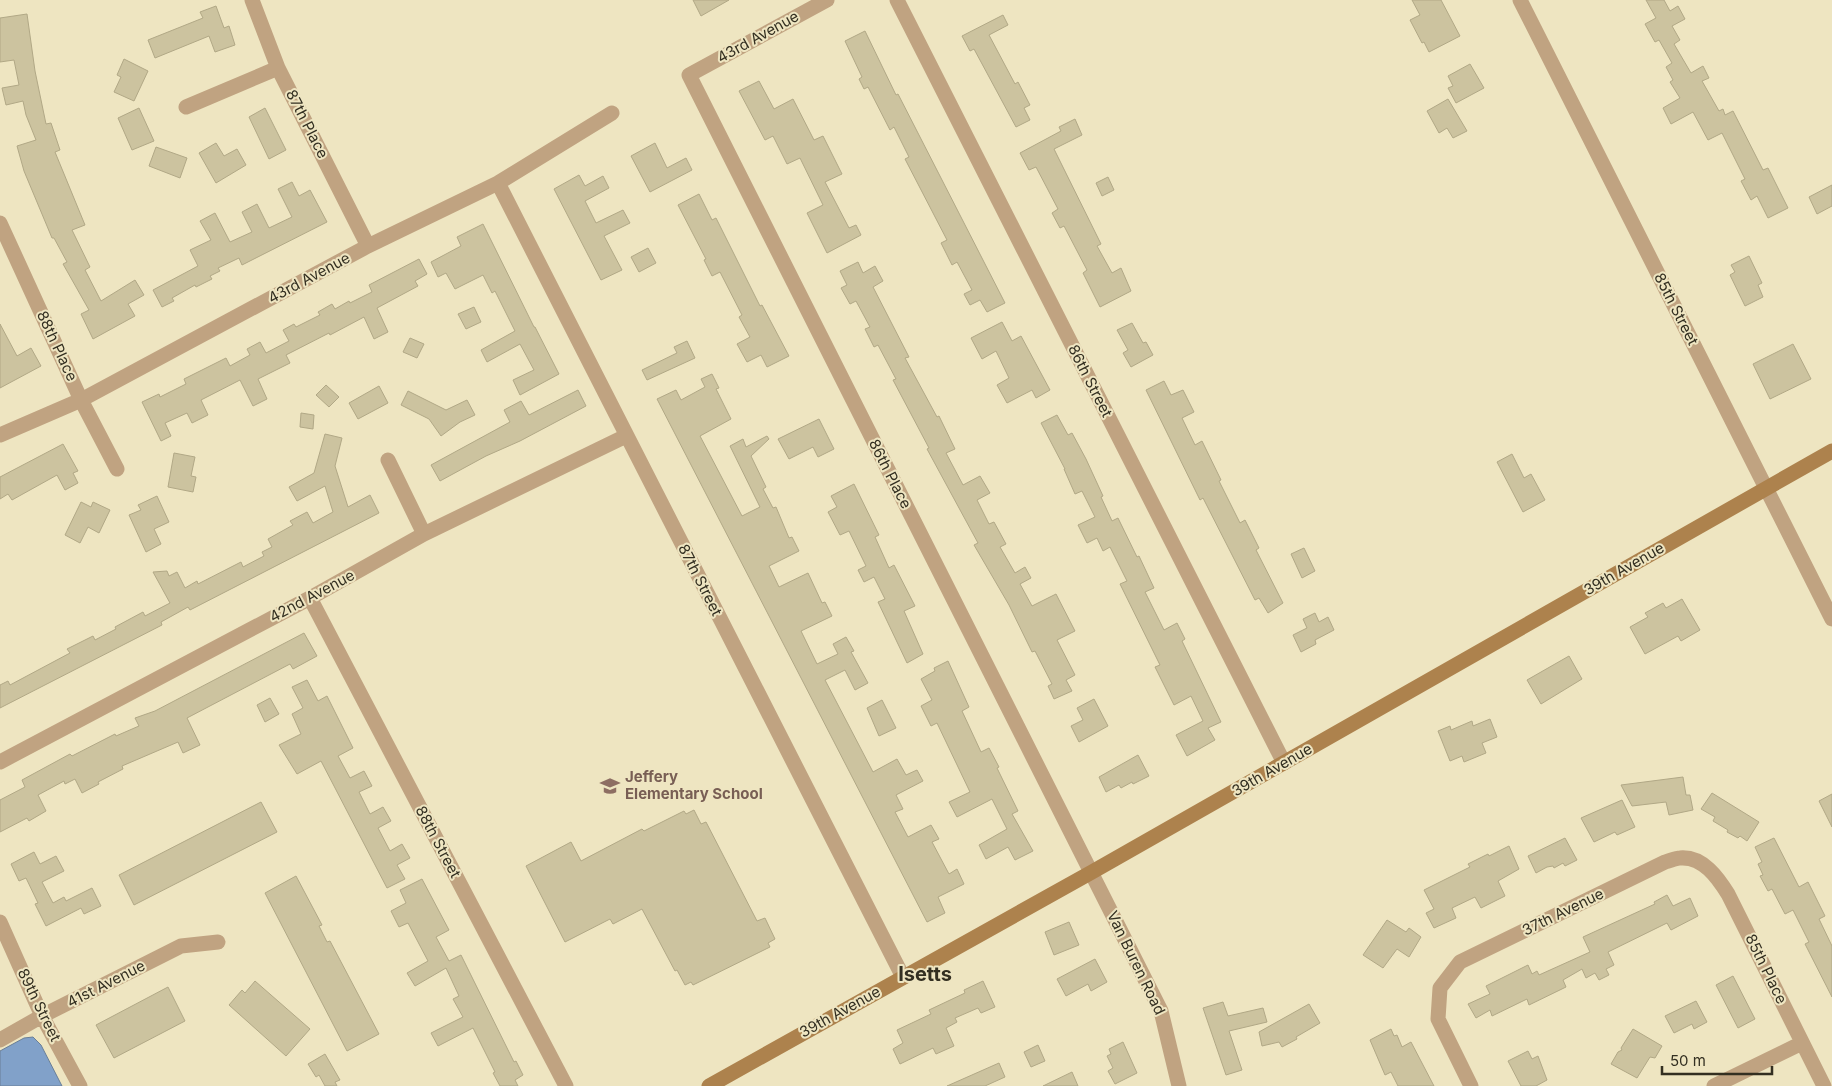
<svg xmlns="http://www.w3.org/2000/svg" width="1832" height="1086" viewBox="0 0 1832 1086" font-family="Inter,sans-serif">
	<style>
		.water { fill: #81a1c9; stroke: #6a7f97 }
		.building { fill: #ccc39f; stroke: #b1a886 }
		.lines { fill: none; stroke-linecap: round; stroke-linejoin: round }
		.minor { stroke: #c0a381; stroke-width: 15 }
		.tertiary { stroke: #c0a381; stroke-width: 15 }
		.secondary { stroke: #ad824d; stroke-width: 15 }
		.labels { text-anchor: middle; stroke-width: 4; stroke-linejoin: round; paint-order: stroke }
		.street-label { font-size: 15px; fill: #332f21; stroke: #eee5c1 }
		.education-label { font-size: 15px; font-weight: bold; fill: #785e54; stroke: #eee5c1; text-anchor: start }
		.district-label { font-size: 20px; font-weight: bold; fill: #332f21; stroke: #eee5c1 }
	</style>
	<rect width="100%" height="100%" fill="#eee5c1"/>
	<!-- water -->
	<path class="water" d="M33 1037 41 1045 62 1086H0V1051L24 1038Z"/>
	<!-- building -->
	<path class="building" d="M693 0H729L701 16Z
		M1412 0H1441L1460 36 1429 52 1424 42 1422 43 1410 20 1420 15Z
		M1646 0H1664L1670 11 1678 6 1685 19 1672 26 1680 40 1674 44 1691 73 1703 66 1709 78 1702 81 1719 111 1723 109 1725 115 1733 111 1763 170 1768 168 1788 208 1768 218 1757 196 1751 200 1741 181 1745 179 1722 133 1708 140 1693 112 1671 124 1663 108 1680 98 1670 82 1673 80 1666 67 1672 63 1659 40 1655 42 1645 24 1656 18Z
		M216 6 224 28 229 26 235 45 215 52 209 36 155 58 148 40 203 18 200 12Z
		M27 14 35 71 46 124 51 123 60 150 55 152 85 225 72 230 90 267 85 270 101 301 135 280 144 295 128 304 135 316 93 339 81 314 89 310 63 264 67 262 54 238H52L24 171 17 146 36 140 26 115 23 101 6 105 2 88 19 85 14 60 0 62V18Z
		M1003 15 1008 25 989 35 1015 84 1018 82 1030 105 1024 108 1030 120 1016 127 974 49 970 51 962 36Z
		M865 31 896 95 898 94 1005 303 987 312 980 300 970 305 964 294 972 290 957 262 952 265 941 243 947 240 905 159 909 157 894 127 890 130 868 87 864 89 859 79 862 77 845 41Z
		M124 59 148 71 134 101 114 92 121 77 117 75Z
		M1470 64 1484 88 1456 103 1448 88 1453 86 1448 76Z
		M759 81 774 109 793 99 814 140 823 136 842 174 825 182 849 228 856 225 861 235 827 253 807 213 823 205 800 158 787 164 773 136 765 140 739 91Z
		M1448 99 1467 131 1453 138 1447 128 1439 133 1427 111Z
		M139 108 154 141 132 150 118 118Z
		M265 108 286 150 269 159 249 117Z
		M1075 119 1082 135 1054 149 1101 244 1097 246 1112 273 1121 268 1131 291 1100 307 1083 273 1087 270 1064 226 1060 228 1052 213 1058 209 1036 167 1029 170 1020 153 1061 131 1059 127Z
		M216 143 224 156 237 149 246 165 216 183 199 153Z
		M655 143 667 168 686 158 692 170 650 192 631 156Z
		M156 147 187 158 180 178 149 166Z
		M579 175 585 186 603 176 609 188 585 201 596 223 623 210 630 223 604 236 622 270 601 280 554 189Z
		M1108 177 1114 190 1102 196 1096 183Z
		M292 182 299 196 310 190 327 222 242 265 239 258 218 268 220 271 210 276 212 279 196 287 195 285 172 298 174 301 162 307 153 290 198 266 190 250 211 240 200 221 215 213 230 242 252 232 242 212 257 204 269 228 292 217 278 189Z
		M1832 185V206L1817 214 1809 197Z
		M699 194 712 220 716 218 760 306 762 305 789 356 767 367 761 355 747 362 737 344 750 337 739 317 742 315 720 272 712 276 704 260 706 259 678 205Z
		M483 224 534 327H535L559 374 520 395 513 380 534 370 520 344 487 362 481 350 515 331 495 291 492 293 483 275 455 289 446 273 438 277 431 262 461 246 457 237Z
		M648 248 656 263 639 272 631 257Z
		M1749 256 1762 283 1758 285 1763 297 1745 306 1730 275 1735 272 1731 265Z
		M419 259 427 274 415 281 418 286 377 308 388 332 374 339 364 317 330 335 329 333 286 355 290 363 258 379 267 399 253 406 240 380 201 400 208 415 192 423 187 413 165 423 171 436 161 441 142 402 159 394 160 397 186 384 184 379 226 358 230 366 250 355 247 349 260 342 266 353 289 341 283 330 294 324 296 327 320 315 318 312 332 304 335 309 349 301 350 303 372 292 369 285Z
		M858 262 863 273 875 266 883 281 873 287 909 357 905 358 937 417 939 416 955 449 946 453 963 485 980 476 990 493 977 500 989 524 994 522 1006 544 1000 547 1015 573 1025 567 1031 578 1020 584 1032 606 1056 594 1075 631 1057 640 1075 675 1066 680 1072 691 1054 699 1048 686 1052 684 1035 651 1032 652 1009 605 974 545 978 543 927 449 929 448 893 380 896 379 878 345 874 347 865 329 870 327 856 301 850 304 841 288 847 285 840 271Z
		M474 307 481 322 466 329 458 314Z
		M1002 322 1012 341 1021 336 1050 390 1036 398 1032 390 1007 403 997 385 1009 378 996 351 982 359 971 338Z
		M1132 323 1143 343 1146 342 1153 355 1131 367 1123 353 1128 350 1117 330Z
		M0 324 17 356 31 348 41 366 0 388Z
		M410 338 424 344 417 358 403 352Z
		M687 341 695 358 647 380 642 370 677 353 674 347Z
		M1793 344 1811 379 1770 399 1753 364Z
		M712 374 719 388 716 389 731 419 700 436 742 516 760 507 730 446 743 439 746 447 767 436 769 439 751 456 766 487 763 489 773 508 776 507 789 538 792 537 799 551 769 566 779 587 808 573 822 603 825 602 832 616 801 631 817 664 838 654 833 644 846 637 854 651 851 652 868 683 855 690 845 670 825 680 873 772 897 759 906 775 917 770 923 781 896 795 903 809 895 812 908 837 931 825 939 839 932 842 949 874 957 869 964 884 938 897 945 913 927 922 657 399 676 390 681 400 705 387 701 379Z
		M1164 381 1171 395 1183 390 1194 412 1182 418 1195 445 1202 441 1221 480 1219 481 1240 523 1245 520 1259 548 1256 550 1283 603 1268 613 1259 598 1255 600 1203 498 1200 500 1146 390Z
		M326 385 339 397 329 407 316 395Z
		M379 386 388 403 358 419 349 403Z
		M578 390 586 406 520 441 486 456 440 481 431 465 510 422 504 410 521 401 529 415Z
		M408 391 446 410 467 400 475 415 460 422 441 436 429 419 401 405Z
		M301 413 314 415 313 429 300 427Z
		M1057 415 1068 435 1072 433 1086 459 1103 496 1101 497 1112 521 1118 518 1137 557 1139 556 1154 588 1145 592 1164 630 1177 623 1185 639 1182 641 1221 722 1208 728 1215 740 1187 756 1176 735 1203 721 1191 696 1174 705 1155 667 1160 665 1120 584 1127 581 1110 547 1103 551 1097 538 1087 543 1078 525 1095 517 1082 491 1075 494 1064 469H1065L1041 423Z
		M819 419 834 449 818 457 813 447 789 459 778 439Z
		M325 434 342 438 335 466 348 507 370 495 379 513 190 610 188 607 161 622 162 625 0 708V685L8 681 10 685 70 653 67 649 93 636 95 640 116 629 115 627 143 612 145 616 170 603 153 572 167 571 169 576 177 572 185 588 197 581 198 584 241 562 243 567 264 556 262 552 272 547 268 539 293 525 290 521 307 512 313 523 333 512 325 486 297 501 289 487 314 473Z
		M63 444 78 471 73 473 78 483 65 490 57 475 12 500 8 494 0 499V477Z
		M174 453 195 457 191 476 196 477 193 492 168 487Z
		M1512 454 1524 478 1531 474 1545 500 1523 512 1497 462Z
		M854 484 879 535 875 537 889 568 894 565 915 606 904 611 923 654 907 663 878 602 885 599 874 577 864 582 858 570 866 566 849 531 840 535 828 512 837 507 831 496Z
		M157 496 169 522 154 529 161 544 146 552 129 515 141 510 138 505Z
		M81 502 91 507 93 502 110 510 99 533 88 527 80 543 65 535Z
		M1304 548 1315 571 1302 578 1291 554Z
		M1682 599 1700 630 1681 641 1678 636 1645 654 1630 627 1648 617 1645 613 1663 603 1666 608Z
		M1315 613 1319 622 1328 617 1334 630 1315 640 1316 644 1301 652 1293 635 1307 628 1303 619Z
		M304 633 317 656 293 669 290 664 187 718 200 745 183 753 178 742 122 766 123 769 98 782 99 784 82 793 75 779 65 784 64 781 38 795 46 811 29 821 27 818 0 832V800L25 787 22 780 70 754 72 756 115 734 116 736 139 726 135 718 155 711Z
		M1569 656 1582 679 1541 704 1527 680Z
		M948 661 969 707 962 711 981 752 989 748 999 767 997 768 1018 811 1012 814 1033 851 1015 860 1008 847 986 859 979 845 1007 829 992 799 957 817 949 802 970 792 937 723 931 726 921 706 932 700 921 679 935 671 934 668Z
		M307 680 318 701 327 696 353 748 338 756 350 778 364 771 372 786 359 792 370 814 383 807 391 821 378 828 390 851 402 844 410 858 397 865 405 879 387 888 321 761 297 774 279 745 301 734 292 714 303 708 292 687Z
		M270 698 279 714 265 722 257 705Z
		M1094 699 1108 726 1079 742 1071 726 1083 720 1077 708Z
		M882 700 896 728 879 736 867 708Z
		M1490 719 1497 737 1482 743 1486 753 1464 762 1462 756 1450 761 1438 731 1450 726 1451 730 1472 721 1473 726Z
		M1138 755 1149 776 1133 784 1132 782 1121 788 1119 785 1106 792 1099 777Z
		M1683 777 1686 795H1690L1693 810 1669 815 1666 802 1632 806 1621 785Z
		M1712 793 1759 822 1747 841 1740 836 1738 838 1727 832 1728 830 1713 821 1715 817 1701 809Z
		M1832 794V827L1819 801Z
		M1622 800 1635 827 1617 835 1615 832 1594 842 1581 818Z
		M261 802 277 832 134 905 119 875Z
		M694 810 701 824 706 822 757 921 765 918 775 939 768 943 770 947 693 985 691 982 685 985 677 970 675 971 642 909 613 924 610 919 565 942 526 866 571 842 581 861 642 829 644 831 684 811 686 814Z
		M1565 838 1577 860 1565 866 1563 863 1554 868 1553 866 1547 867 1536 873 1528 856Z
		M1774 838 1799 887 1808 882 1825 916 1819 919 1832 946V997L1805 944 1809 942 1793 910 1785 914 1772 889 1768 891 1760 876 1763 875 1758 864 1762 862 1755 847Z
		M1509 846 1519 869 1498 881 1505 896 1481 908 1475 897 1452 908 1456 918 1434 928 1426 913 1434 909 1424 890 1470 867 1468 864 1488 854 1489 856Z
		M34 852 40 864 56 856 64 871 42 882 53 903 64 897 66 901 92 888 101 906 84 914 81 908 46 926 35 904 38 903 26 878 19 881 11 864Z
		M296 876 322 925 319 926 327 942 330 941 379 1034 347 1051 265 893Z
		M422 879 449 930 436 937 449 961 461 955 514 1062 516 1061 523 1075 515 1080 518 1086H500L493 1073 495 1072 473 1028 438 1046 431 1033 463 1017 453 999 459 996 446 968 415 986 407 973 428 961 408 923 399 927 391 911 406 903 400 890Z
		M1667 895 1673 906 1690 898 1698 916 1671 930 1667 923 1608 952 1614 965 1606 969 1609 975 1599 980 1595 973 1586 978 1582 969 1563 980 1566 987 1529 1005 1527 999 1492 1016 1490 1010 1476 1018 1468 1004 1490 994 1486 986 1528 965 1532 974 1537 971 1539 975 1590 952 1583 937 1655 904 1654 902Z
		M1387 920 1406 932 1409 928 1421 937 1409 957 1397 949 1383 968 1363 955Z
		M1069 922 1079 945 1054 955 1045 932Z
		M1095 959 1107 982 1091 991 1088 984 1066 996 1057 979Z
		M1733 976 1755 1019 1738 1028 1716 985Z
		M255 981 310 1029 286 1056 229 1005 242 990 245 993Z
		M983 981 995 1007 981 1013 978 1008 955 1018 957 1022 946 1028 954 1046 936 1054 933 1048 900 1064 893 1049 903 1043 897 1030 931 1014 929 1010 965 993 964 990Z
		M168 987 185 1021 114 1058 96 1025Z
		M1696 1001 1707 1022 1694 1029 1692 1024 1674 1033 1665 1016Z
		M1223 1002 1228 1016 1263 1008 1267 1022 1229 1031 1242 1070 1226 1075 1203 1008Z
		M1309 1004 1320 1023 1296 1037 1297 1039 1282 1047 1279 1042 1262 1046 1259 1032Z
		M1391 1029 1394 1036 1397 1035 1402 1047 1411 1042 1434 1086H1398L1391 1072 1385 1075 1370 1040Z
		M1633 1029 1662 1046 1655 1058 1650 1057 1637 1078 1611 1064 1618 1052 1622 1050 1621 1048Z
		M1123 1042 1137 1073 1115 1084 1108 1071 1113 1068 1107 1056 1111 1054 1109 1049Z
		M1038 1045 1045 1061 1031 1067 1024 1052Z
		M1528 1051 1532 1059 1538 1056 1547 1080 1536 1086H1521L1508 1061Z
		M325 1054 340 1080 335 1082 337 1086H325L319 1075 316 1077 308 1064Z
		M999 1063 1005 1077 985 1086H947Z
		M1072 1072 1078 1086H1043Z"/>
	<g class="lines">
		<!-- minor -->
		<path class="minor" d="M252 0 278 68 368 246
			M827 0 689 75 1161 1011 1179 1086
			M897 0 1284 763
			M186 107 278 68
			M498 183 903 977
			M0 223 81 400 117 469
			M0 435 81 400 368 246 498 183 612 113
			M388 460 424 534
			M310 598 566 1086
			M0 762 310 598 424 534 626 436
			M0 922 42 1016 80 1086
			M0 1040 42 1016 181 946 218 942
			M1471 1086 1438 1019 1440 988 1460 962 1665 862C1670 861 1675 858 1680 858 1703 856 1718 878 1728 894L1824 1086
			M1714 1086 1802 1043"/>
		<!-- tertiary -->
		<path class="tertiary" d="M1520 0 1832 619"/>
		<!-- secondary -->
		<path class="secondary" d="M709 1086 1092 872 1832 451"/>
	</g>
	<!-- icons -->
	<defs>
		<symbol id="school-bare" viewBox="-9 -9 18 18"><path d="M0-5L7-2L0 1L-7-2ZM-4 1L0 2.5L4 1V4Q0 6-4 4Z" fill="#8d6e63" stroke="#eee5c1" stroke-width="2.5" paint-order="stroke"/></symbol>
	</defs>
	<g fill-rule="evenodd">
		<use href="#school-bare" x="596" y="772" width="28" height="28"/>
	</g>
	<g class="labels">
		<!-- street labels -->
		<g class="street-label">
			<text transform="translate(758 37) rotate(-29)" y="5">43rd Avenue</text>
			<text transform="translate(307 124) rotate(63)" y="5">87th Place</text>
			<text transform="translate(309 278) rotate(-28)" y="5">43rd Avenue</text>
			<text transform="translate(1676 309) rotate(63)" y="5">85th Street</text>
			<text transform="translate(57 346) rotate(65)" y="5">88th Place</text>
			<text transform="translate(1090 381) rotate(63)" y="5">86th Street</text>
			<text transform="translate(890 474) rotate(63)" y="5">86th Place</text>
			<text transform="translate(1624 569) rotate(-30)" y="5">39th Avenue</text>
			<text transform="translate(700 580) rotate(63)" y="5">87th Street</text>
			<text transform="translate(312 596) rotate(-28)" y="5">42nd Avenue</text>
			<text transform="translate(1272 770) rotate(-30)" y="5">39th Avenue</text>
			<text transform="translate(438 842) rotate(62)" y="5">88th Street</text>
			<text transform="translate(1563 912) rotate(-26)" y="5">37th Avenue</text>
			<text transform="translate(1136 963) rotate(64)" y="5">Van Buren Road</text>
			<text transform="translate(1766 969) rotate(64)" y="5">85th Place</text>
			<text transform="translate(106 984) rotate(-27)" y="5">41st Avenue</text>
			<text transform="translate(39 1005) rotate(64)" y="5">89th Street</text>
			<text transform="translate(840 1012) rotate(-29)" y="5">39th Avenue</text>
		</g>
		<!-- education labels -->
		<g class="education-label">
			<text x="625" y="782">Jeffery<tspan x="625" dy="17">Elementary School</tspan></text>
		</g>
		<!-- district labels -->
		<g class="district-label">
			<text x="925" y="981">Isetts</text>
		</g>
	</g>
	<!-- scale -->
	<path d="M1662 1066v8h110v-8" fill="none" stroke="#332f21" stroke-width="2.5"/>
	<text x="1670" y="1066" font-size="15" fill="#332f21" stroke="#eee5c1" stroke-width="4" paint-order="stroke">50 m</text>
</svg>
